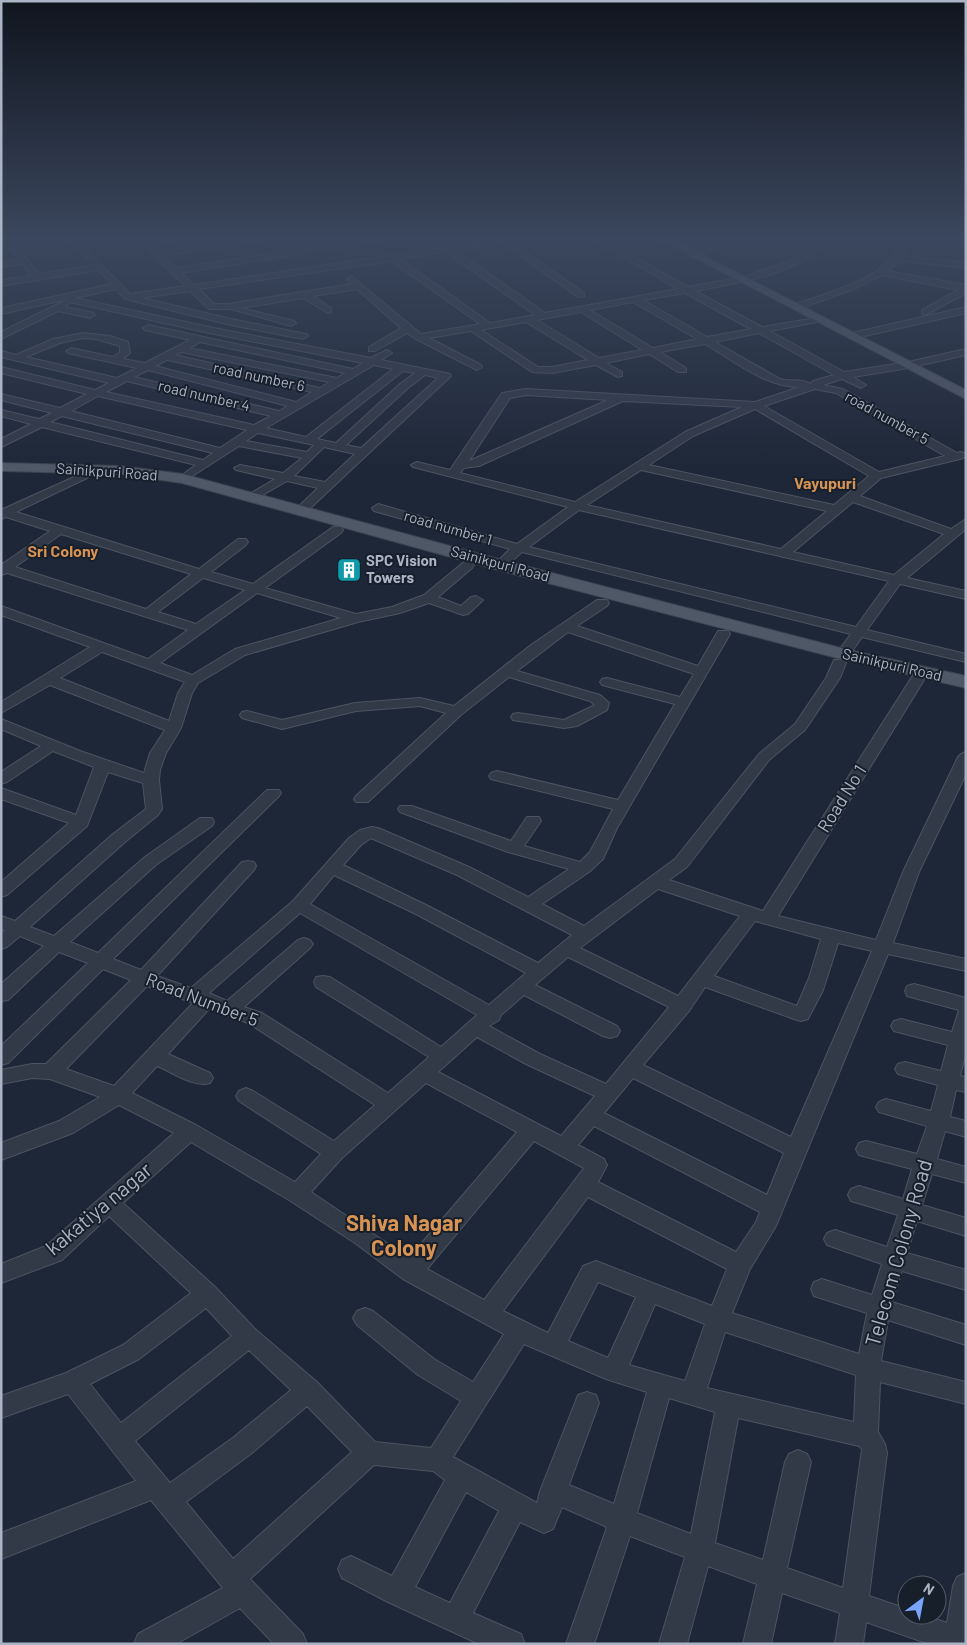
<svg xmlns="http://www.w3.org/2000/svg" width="967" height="1645" viewBox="0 0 967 1645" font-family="Barlow,sans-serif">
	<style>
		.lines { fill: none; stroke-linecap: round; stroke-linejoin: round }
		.minor-casing { stroke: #4c5462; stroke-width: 2 }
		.major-casing { stroke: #3b4350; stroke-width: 2 }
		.minor { fill: #323947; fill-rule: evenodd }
		.major { fill: #4f5867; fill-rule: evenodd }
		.labels { text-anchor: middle; stroke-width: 4; stroke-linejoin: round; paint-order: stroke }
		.far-street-label { font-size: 15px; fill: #abb4c4; stroke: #171f2b }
		.far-poi-label { font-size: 15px; font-weight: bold; fill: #abb4c4; stroke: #171f2b; text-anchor: start }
		.far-neighbourhood-label { font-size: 16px; font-weight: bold; fill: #d79353; stroke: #171f2b }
		.street-label { font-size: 18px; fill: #abb4c4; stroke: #171f2b }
		.near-street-label { font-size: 21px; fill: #abb4c4; stroke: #171f2b }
		.near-neighbourhood-label { font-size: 22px; font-weight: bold; fill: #d79353; stroke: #171f2b }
	</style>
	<rect width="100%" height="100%" fill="#1e2737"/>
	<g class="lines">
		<defs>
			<path id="minor" d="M2 239H10L39 274 94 265 68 239H76L130 294 185 286 137 239H169L168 241 151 244 159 251 249 239H267L263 241 163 256 176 268 366 239H383L379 241 181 273 194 285 386 256V253L395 255 498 239H514L510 241 584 293V297H578L502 243 455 250 545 313 678 289 593 239H602L688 287 743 277 787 262 808 249 814 239H822C813 273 726 285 695 291L762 327 822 317V321L770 331 844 372 908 362 966 349V355L908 368 853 377 866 385 861 388 842 379 823 385 843 389 957 453 961 452 966 454 965 457 960 459 881 478 860 496 951 529 966 519V529L907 578 966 591V599L900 584 867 630 966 654V662L862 637 848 657H838L836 654 851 634 522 552 504 568H496L494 565 510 549 374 511 372 508 378 504 517 544 568 507 413 467 411 465 417 462 450 470 502 393 526 389 755 402 800 387C765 387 734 361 705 344L660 352 686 368V372H678L649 354 606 363 622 372V376L618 377 596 365 552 373 532 372 471 331 429 338 481 365 482 367 477 370 416 339 407 333 375 351H369V347L401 328 357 289 313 296 331 308V312L328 313 303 298 241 308 294 321 296 323 291 326 231 309H209L190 291 142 298 231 319 306 334 308 336 303 339 231 325 125 299 116 289 75 298 214 328 371 358 387 350 392 353 381 360 450 374 451 376 304 514 300 515 294 511 318 488 287 481 252 501 246 497 248 495 275 479 236 470 234 468 240 465 283 473 302 458 239 446 183 482 179 481 177 479 179 477 196 465 42 427 1 447V439L31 424 1 416V410L39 419 52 413 1 400V394L60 408 87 394 1 373V367L95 390 109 383 1 357V351L16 355 53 339 83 333 110 336 128 342 130 353 123 359 145 363 190 340 145 330 143 328 148 325 353 369 363 363 214 334 70 302 65 307 93 313 95 315 90 318 58 311 1 339V332L68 299 1 314V308L112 284 99 270 1 286V280L31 276 23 264 1 267V261L19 259ZM446 252 535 315 490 323 400 259ZM391 261 480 324 421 334 351 276 347 279 352 284 228 304H214L199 289ZM685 293 751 329 707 337 643 300ZM633 302 697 339 653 348 590 310ZM581 312 642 350 599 358 537 320ZM526 322 588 360 552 367H538L481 330ZM759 333 834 375 813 381 810 384C803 378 789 382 780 379L715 342ZM83 338 96 339 120 346V352L113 357 71 348 66 351 68 353 137 368 117 378 26 357 60 343ZM200 342 345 373 337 378 189 348ZM181 352 329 382 320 388 175 355ZM167 360H168L312 392 296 402 155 366ZM374 365 393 369 306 437 266 428ZM148 370 288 406 279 411 134 377ZM403 371 415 373 400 384 336 443 317 439ZM425 375 438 378 361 448 346 445 408 388ZM127 381 271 416 254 425 106 392ZM815 389 836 393 945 456 879 472 764 406ZM526 395 608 400 469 461 510 398ZM98 396 247 430 220 448 71 411ZM623 401 742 407 685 432 575 502 460 473 464 468 479 466ZM755 409 869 476 834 505 649 465 693 436ZM62 416 213 453 203 460 50 422ZM258 433 314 445 307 452 246 441ZM324 447 355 454 325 482 294 476ZM641 470 827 511 781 549 587 505ZM853 502 944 534 894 575 793 552ZM579 510 889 581 856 627 529 547Z
				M899 239H907L909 244 904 256 966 262V268L900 261 888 271 966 285V293L925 315 922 314V310L958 290 882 275 854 289 796 310 791 307C798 302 809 300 817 297 847 286 886 275 901 244Z
				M957 239H966V241H958Z
				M698 243 713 250 696 258 692 255 702 250 697 248 683 251 679 248Z
				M966 307V313L852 339 847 336 852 333Z
				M83 473 89 476 87 478 16 512 199 569 238 539H246L248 542 246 545 211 572 253 584 333 527H341L343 530 341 533 265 588 356 614 392 607 424 595 464 562 468 561 474 565 472 568 438 597 461 606 471 597 476 596 483 600 468 614 463 615 429 603 400 613 358 622 245 655 198 683 192 693 181 728 166 753 160 770 159 780 162 809 158 815 125 842 30 927 54 936 145 857 200 818H212L214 822 212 826 157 864 70 942 98 953 267 790H279L281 793 279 796 113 959 141 970 242 862 248 861 254 862 256 866 254 870 157 976 191 988 293 901 349 838 360 830 372 827 378 828 469 867 528 897 569 869 508 852 400 812 398 809 400 806H412L511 841 527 817H539L541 821 524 846 580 862 590 852 613 809 491 779 489 776 491 773 497 771 618 800 675 704 602 685 600 682 602 679 607 678 680 697 694 674 568 632 517 671 600 695 609 703 607 710 577 726 564 728 513 720 511 717 513 714 518 713 564 720 595 705 590 701 509 677 462 714 368 802H356L354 799 356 796 446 713 420 706 356 711 282 729 242 718 240 715 242 712 247 711 282 720 355 703 420 698 454 706 531 645 597 600H607L609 603 607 606 577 626 698 666 718 631H728L730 634 617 828 603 859 589 872 542 904 584 926 675 859 759 754 795 724 826 678 834 660H844L846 663 840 678 805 730 769 760 687 867 669 880 763 911 910 680 912 677H922L924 680 778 916 876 940 903 872 958 757 961 754 966 752V774L919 872 893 943 966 959V971L888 954 776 1226 750 1269 732 1313 859 1354 867 1313 814 1296 811 1289 814 1282 822 1279 872 1295 882 1264 827 1245 824 1239 827 1233 835 1230 887 1247 898 1215 851 1201 848 1195 851 1189 859 1186 903 1199 912 1169 859 1155 856 1149 859 1143 866 1141 917 1154 927 1126 879 1112 876 1107 879 1102 886 1099 931 1111 938 1085 898 1074 895 1069 898 1064 905 1062 941 1071 948 1045 894 1031 891 1026 894 1021 901 1019 952 1032 959 1010 907 996 905 991 907 986 914 984 966 998V1052L960 1076 966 1077V1092L956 1090 950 1117 966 1121V1137L945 1131 937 1159 966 1167V1183L932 1174 922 1205 966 1218V1236L917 1221 907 1253 966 1270V1290L902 1271 892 1302 966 1325V1345L888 1320 881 1361 966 1382V1404L880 1382 878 1432 885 1444 887 1453 869 1596 907 1609V1615H924L947 1623 953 1586 957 1577 966 1573V1644H929L866 1622 863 1644H835L840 1613 782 1593 771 1644H743L757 1584 708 1566 687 1644H659L685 1557 630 1536 594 1644H566L607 1527 562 1507 553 1529 544 1533 520 1522 473 1613 521 1634 525 1644H479L388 1602 342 1578 338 1569 342 1560 351 1556 392 1576 445 1480 433 1471 374 1465 250 1579 303 1634 307 1644H274L240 1608 176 1644H134L138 1634 223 1588 151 1500 1 1559V1533L136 1481 68 1394 1 1418V1396L66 1373 123 1345 191 1293 109 1216 62 1260 1 1283V1264L46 1246 174 1133 119 1105 73 1133 1 1160V1143L59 1121 100 1097 50 1079 32 1078 1 1084V1070L32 1064H46L131 980 103 969 8 1063 1 1065V1046L88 963 59 952 8 1000 1 1001V984L44 946 20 936 7 947 1 949V933L5 930 1 929V916L15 921 113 834 146 809 143 783 108 772 87 826 7 895 1 897V882L69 823 1 799V788L76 815 94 767 53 751 7 782 1 784V772L41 746 1 729V719L80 751 144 773 150 753 165 730 50 685 1 713V702L90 647 1 615V606L148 659 188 630 7 573 1 575V565L50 531 6 517 1 519V510ZM61 534 191 574 146 609 15 567ZM203 578 245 590 196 624 158 612ZM257 593 341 618 235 649 192 675 160 663ZM102 652 185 682 178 693 169 721 60 678ZM371 838 457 875 572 935 538 963 428 906 343 865 361 845ZM334 875 416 914 526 973 489 1005 310 904ZM658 889 740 916 678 996 580 948ZM300 913 477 1015 441 1047 330 977 323 976 316 977 314 982 316 987 429 1057 388 1093 262 1013 244 1007 310 948 313 944 310 940 304 938 298 940 227 1001 209 993ZM755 921 821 939 809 978 797 1006 714 976ZM838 943 872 951 791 1137 643 1065 689 1011 705 987 794 1019 801 1021 808 1019 823 990ZM568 957 669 1007 606 1084 540 1054 489 1026 499 1020 501 1015 524 995 603 1036 610 1038 617 1036 620 1031 617 1026 535 985ZM147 986 193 1003 114 1086 66 1069ZM209 1009 248 1023 375 1105 334 1141 253 1091 246 1088 239 1091 236 1096 239 1101 321 1154 295 1182 196 1125 132 1093 157 1066C172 1072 194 1088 210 1083L213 1078 210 1073 168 1054ZM477 1037 526 1064 595 1096 561 1136 438 1072ZM633 1078 784 1153 767 1195 604 1113ZM426 1083 517 1132 409 1258 311 1192 342 1158ZM594 1126 760 1212 756 1222 736 1252 598 1182 607 1165 604 1159 578 1145ZM534 1141 584 1168 484 1300 427 1269ZM191 1142 289 1200 355 1243 403 1279 504 1334 473 1382 434 1359 373 1311 365 1308 357 1311 353 1318 357 1325 418 1375 461 1401 431 1448 375 1442 317 1382 256 1330 215 1287 123 1203ZM588 1197 727 1269 712 1306 596 1261 583 1266 548 1333 503 1311ZM598 1282 636 1297 608 1358 568 1341ZM655 1304 705 1324 685 1381 629 1365ZM206 1308 232 1336 121 1423 90 1384 139 1359ZM725 1332 856 1375 854 1422 707 1388ZM524 1344 606 1379 647 1392 614 1504 569 1485 599 1403 596 1395 587 1392 578 1395 575 1403 540 1491 537 1503 453 1457ZM249 1350 291 1390 234 1437 170 1483 135 1441ZM669 1398 715 1412 691 1534 637 1513ZM307 1406 352 1452 233 1559 186 1502 252 1453ZM738 1418 859 1446 862 1449 843 1588 787 1568 811 1462 807 1454 798 1450 789 1454 785 1462 763 1560 715 1543ZM466 1492 499 1511 450 1603 415 1587Z"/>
			<path id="major" d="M659 239H671L966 390V399Z
				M1 463 120 466 183 474 506 561 845 649 966 676V688L837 658 494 569 182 483 120 474 1 471Z"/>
		</defs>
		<!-- minor casing -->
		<use href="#minor" class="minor-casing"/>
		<!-- major casing -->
		<use href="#major" class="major-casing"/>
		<!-- minor -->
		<use href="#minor" class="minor"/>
		<!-- major -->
		<use href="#major" class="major"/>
	</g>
	<!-- sky -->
	<linearGradient id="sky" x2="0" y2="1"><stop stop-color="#10151e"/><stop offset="0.51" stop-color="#3b475e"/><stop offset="1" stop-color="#3b475e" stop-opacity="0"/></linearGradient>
	<rect width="967" height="469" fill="url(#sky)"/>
	<!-- icons -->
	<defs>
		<symbol id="building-square" viewBox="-11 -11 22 22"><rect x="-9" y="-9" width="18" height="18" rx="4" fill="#0f9aa8" stroke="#171f2b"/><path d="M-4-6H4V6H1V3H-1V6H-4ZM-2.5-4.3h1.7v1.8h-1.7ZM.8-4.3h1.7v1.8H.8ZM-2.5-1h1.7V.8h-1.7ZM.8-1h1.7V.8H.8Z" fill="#fff"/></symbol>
	</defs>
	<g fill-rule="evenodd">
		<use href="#building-square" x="335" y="556" width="28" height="28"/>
	</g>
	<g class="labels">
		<!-- far-street labels -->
		<g class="far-street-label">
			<text transform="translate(259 377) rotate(12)" y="5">road number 6</text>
			<text transform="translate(204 396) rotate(13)" y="5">road number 4</text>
			<text transform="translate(887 418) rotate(29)" y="5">road number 5</text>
			<text transform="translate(107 472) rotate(4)" y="5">Sainikpuri Road</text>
			<text transform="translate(448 528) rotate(16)" y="5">road number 1</text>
			<text transform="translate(500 564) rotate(15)" y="5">Sainikpuri Road</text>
			<text transform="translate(892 665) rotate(13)" y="5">Sainikpuri Road</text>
		</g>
		<!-- far-poi labels -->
		<g class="far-poi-label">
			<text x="366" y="566">SPC Vision<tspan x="366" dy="17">Towers</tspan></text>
		</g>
		<!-- far-neighbourhood labels -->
		<g class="far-neighbourhood-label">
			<text x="825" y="489">Vayupuri</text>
			<text x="63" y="557">Sri Colony</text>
		</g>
		<!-- street labels -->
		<g class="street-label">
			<text transform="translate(842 799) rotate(-58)" y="6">Road No 1</text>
			<text transform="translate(202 1000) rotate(21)" y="6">Road Number 5</text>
		</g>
		<!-- near-street labels -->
		<g class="near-street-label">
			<text transform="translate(99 1209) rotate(-40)" y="7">kakatiya nagar</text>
			<text transform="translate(899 1253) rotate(-74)" y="7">Telecom Colony Road</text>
		</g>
		<!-- near-neighbourhood labels -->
		<g class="near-neighbourhood-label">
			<text x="404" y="1231">Shiva Nagar<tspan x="404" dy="25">Colony</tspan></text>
		</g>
	</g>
	<!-- border -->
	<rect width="967" height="1645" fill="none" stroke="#abb4c4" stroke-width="5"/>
	<!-- north arrow -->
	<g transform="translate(922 1600) rotate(32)"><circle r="24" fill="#171f2b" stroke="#525b68"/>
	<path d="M0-4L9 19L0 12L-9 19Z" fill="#78a4fc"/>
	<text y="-8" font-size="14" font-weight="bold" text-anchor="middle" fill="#abb4c4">N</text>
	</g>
</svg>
